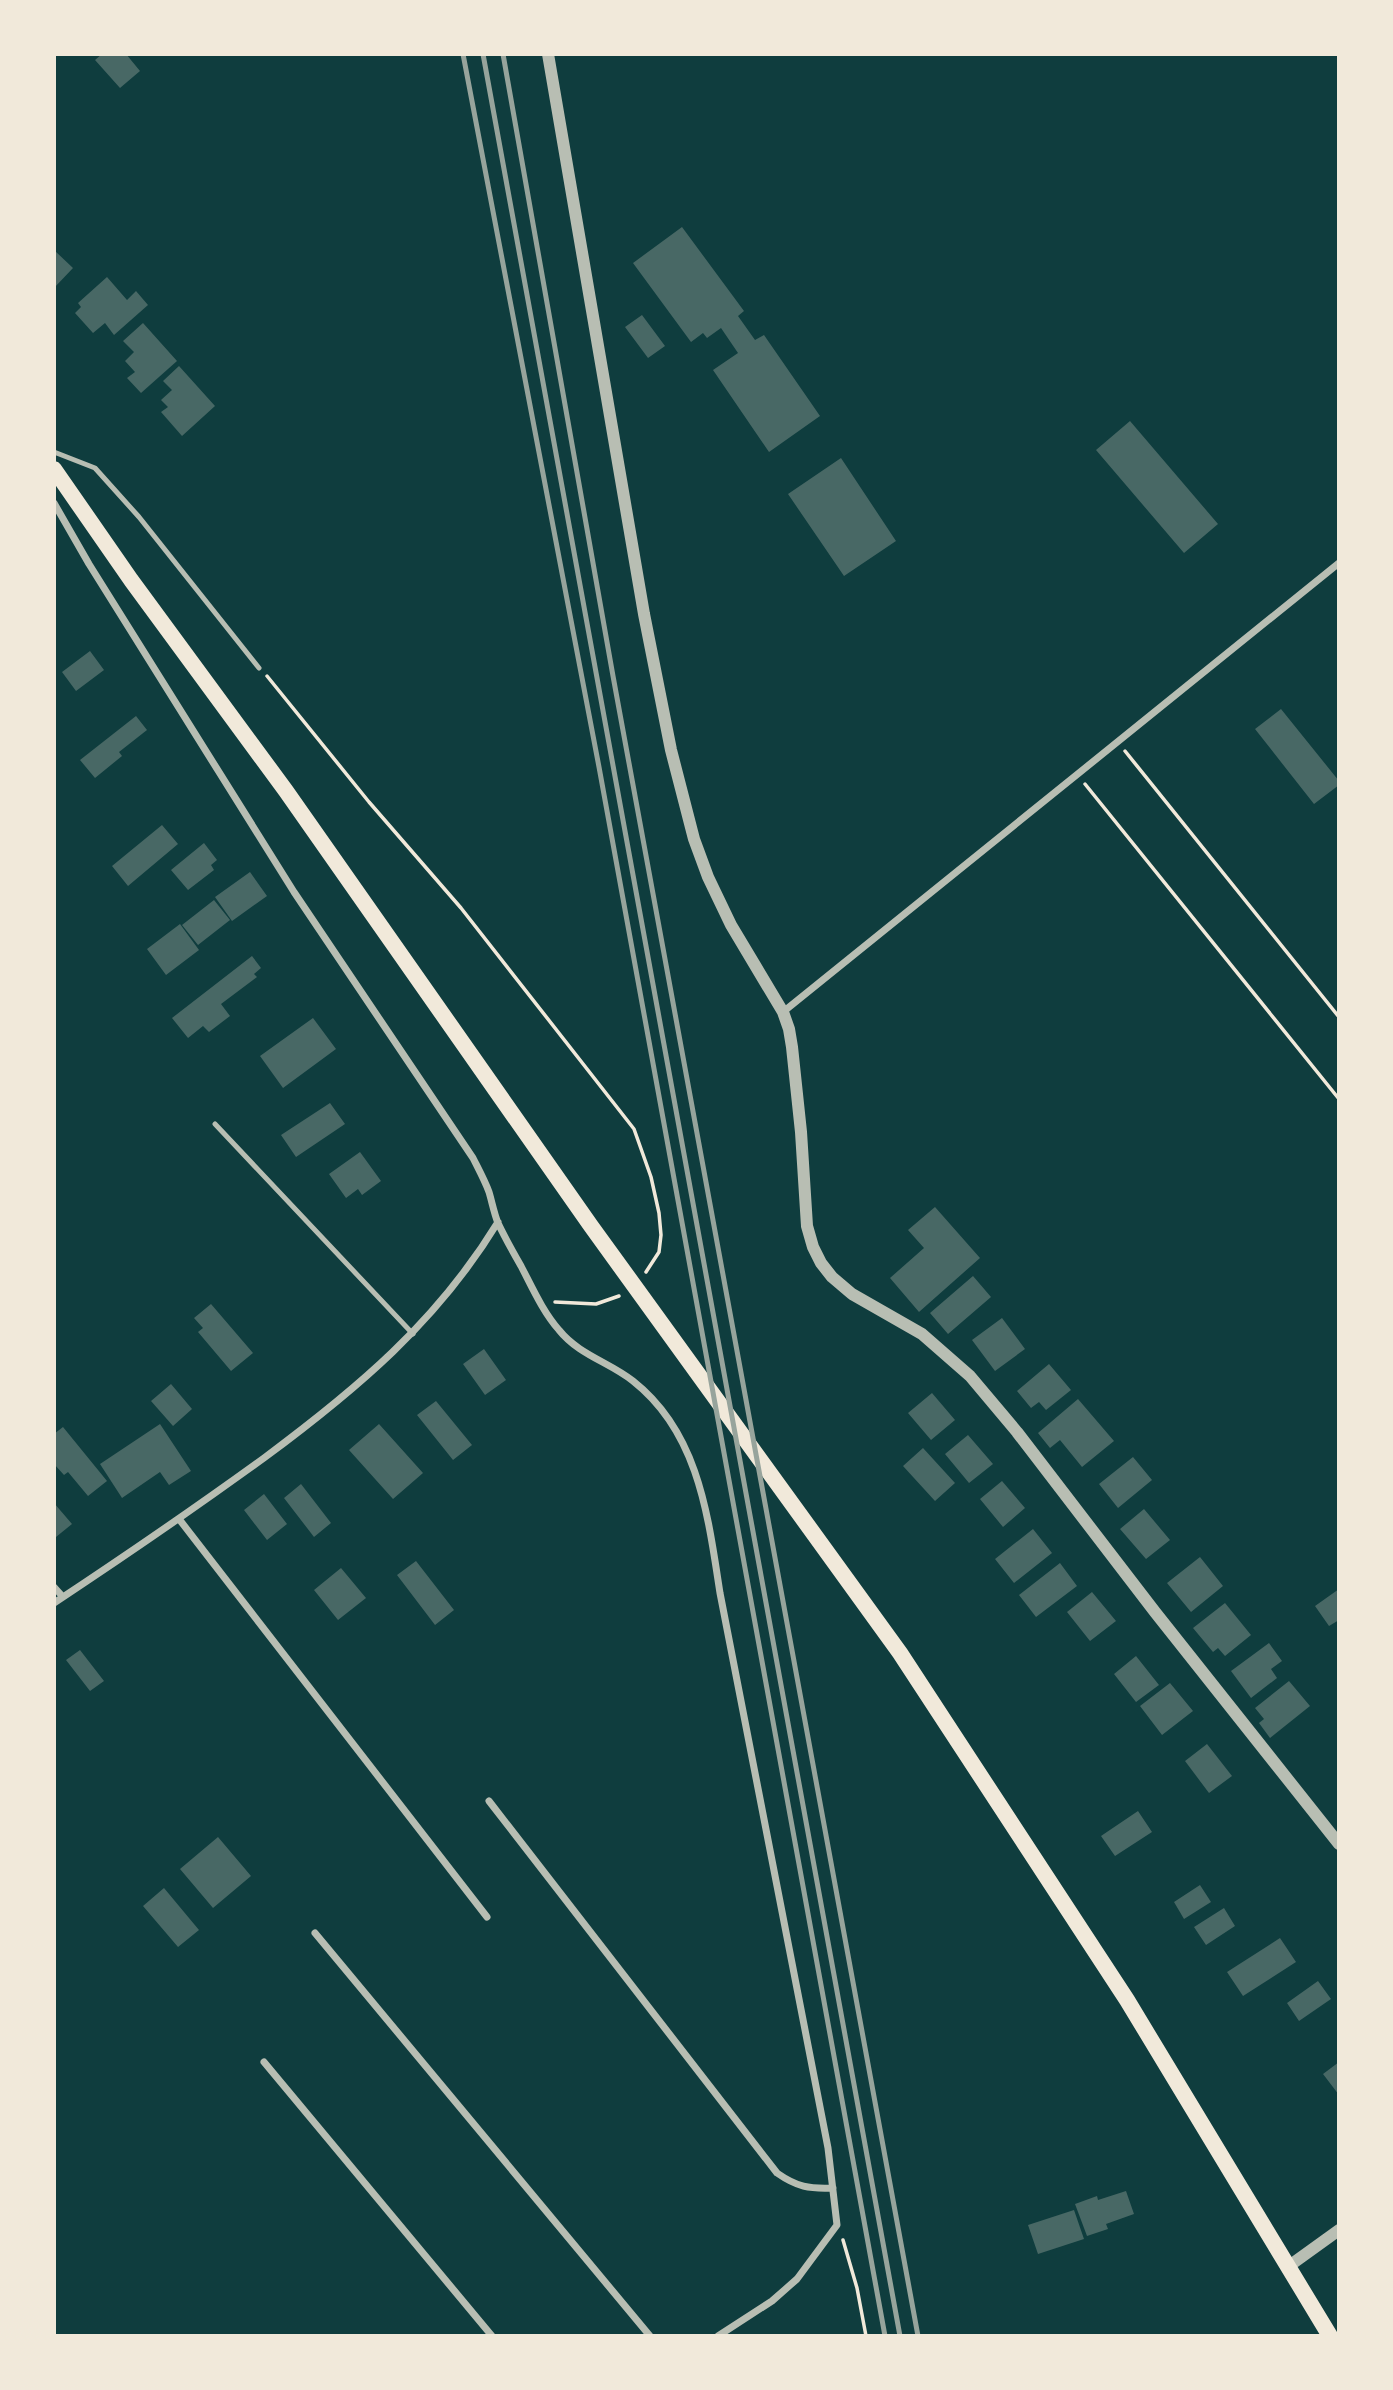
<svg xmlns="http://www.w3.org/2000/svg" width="1393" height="2390" viewBox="0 0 1393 2390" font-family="Figtree,sans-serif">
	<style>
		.building { fill: #486865 }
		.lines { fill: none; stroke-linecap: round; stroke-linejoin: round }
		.path { stroke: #f1e9da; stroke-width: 3.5 }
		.service { stroke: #b8beb3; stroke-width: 5 }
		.minor { stroke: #b8beb3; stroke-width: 7 }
		.tertiary { stroke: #b8beb3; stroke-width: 12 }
		.primary { stroke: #f1e9da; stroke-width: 16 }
		.rail { stroke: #97a49c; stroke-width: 5 }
	</style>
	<rect width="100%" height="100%" fill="#0f3d3e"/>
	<!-- building -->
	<path class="building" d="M102 54H126L140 71 120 88 95 60Z
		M682 227 744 311 738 316 755 340 764 335 820 416 769 452 713 370 738 353 721 328 707 338 703 333 691 342 633 263Z
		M54 250 73 268 54 288Z
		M107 277 127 300 136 291 148 305 114 335 105 323 93 333 75 313 81 307 78 303Z
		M642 315 665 346 648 358 625 327Z
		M143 323 177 361 141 393 127 378 135 372 125 361 134 352 123 341Z
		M179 366 215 406 182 436 161 412 168 407 161 400 172 390 163 381Z
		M1130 421 1218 524 1184 553 1096 450Z
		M841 458 896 541 844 576 788 494Z
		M90 651 104 670 76 691 62 672Z
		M1281 709 1339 781V785L1314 804 1255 729Z
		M136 716 147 730 119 752 122 756 95 778 80 760Z
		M162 825 178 844 128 886 112 866Z
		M204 843 217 860 211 865 214 870 188 890 171 870Z
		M250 872 267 896 232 921 215 897Z
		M214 900 230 920 198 945 182 925Z
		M180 924 199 950 166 975 147 949Z
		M252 956 261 968 254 974 257 977 221 1004 230 1016 209 1032 203 1026 188 1038 172 1018Z
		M313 1018 336 1049 283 1088 260 1056Z
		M330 1103 345 1124 296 1157 281 1135Z
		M360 1152 381 1181 362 1195 358 1189 346 1198 329 1174Z
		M935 1207 980 1258 919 1312 890 1278 924 1248 908 1230Z
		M973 1276 991 1297 948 1334 930 1313Z
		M211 1304 253 1353 231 1371 198 1332 203 1328 194 1318Z
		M1002 1318 1025 1349 995 1371 972 1340Z
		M484 1349 506 1380 485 1395 463 1364Z
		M1049 1364 1071 1390 1046 1410 1039 1402 1031 1408 1017 1391Z
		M171 1384 192 1409 173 1426 151 1401Z
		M932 1393 955 1420 931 1440 908 1413Z
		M1078 1399 1114 1441 1082 1467 1060 1440 1050 1448 1038 1433Z
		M436 1401 472 1445 453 1460 417 1415Z
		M160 1424 191 1471 169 1485 160 1472 122 1498 100 1464Z
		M379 1424 423 1473 393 1499 349 1450Z
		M63 1427 107 1481 88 1496 68 1472 64 1475 54 1464V1434Z
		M968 1435 993 1464 969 1483 945 1454Z
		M923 1448 955 1483 935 1501 903 1466Z
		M1133 1457 1152 1480 1118 1508 1099 1484Z
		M1002 1481 1025 1508 1003 1527 980 1499Z
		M301 1484 331 1523 314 1537 284 1498Z
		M264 1494 287 1524 267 1540 244 1510Z
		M54 1503 72 1524 56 1537 54 1535Z
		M1144 1509 1170 1540 1146 1559 1120 1529Z
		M1033 1529 1052 1553 1014 1583 995 1559Z
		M1200 1557 1223 1586 1191 1612 1167 1583Z
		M416 1561 454 1610 435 1625 397 1575Z
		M1060 1563 1077 1586 1036 1617 1019 1595Z
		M341 1568 366 1598 338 1620 314 1590Z
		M1339 1589V1620L1329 1626 1315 1606Z
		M1092 1592 1116 1621 1090 1641 1067 1612Z
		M1225 1603 1251 1635 1225 1656 1218 1648 1213 1652 1193 1628Z
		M1269 1643 1282 1661 1271 1669 1277 1678 1251 1698 1231 1671Z
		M80 1650 104 1681 90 1691 66 1660Z
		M1136 1656 1159 1685 1136 1702 1114 1674Z
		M1289 1681 1310 1706 1270 1738 1259 1723 1264 1719 1255 1708Z
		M1170 1683 1193 1711 1162 1735 1140 1706Z
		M1207 1744 1232 1776 1209 1793 1185 1761Z
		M1138 1811 1152 1832 1115 1856 1101 1836Z
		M218 1837 251 1876 213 1908 180 1869Z
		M1200 1885 1211 1902 1184 1919 1174 1902Z
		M164 1888 199 1930 178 1947 143 1906Z
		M1224 1908 1235 1926 1206 1945 1194 1927Z
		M1280 1938 1296 1962 1243 1996 1227 1972Z
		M1318 1981 1331 1999 1299 2021 1287 2003Z
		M1339 2062V2095L1323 2074Z
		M1126 2191 1134 2214 1106 2224 1108 2229 1087 2236 1075 2204 1097 2196 1098 2200Z
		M1074 2210 1084 2239 1038 2254 1028 2225Z"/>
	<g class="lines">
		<!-- path -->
		<path class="path" d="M267 676 369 802 461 908 634 1129 651 1177 659 1213 661 1235 659 1252 646 1272
			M1125 751 1339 1017
			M1085 784 1339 1099
			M555 1302 596 1304 619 1296
			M843 2240 857 2288 866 2336"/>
		<!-- service -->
		<path class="service" d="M54 452 95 468 139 517 259 668
			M215 1124 413 1334"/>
		<!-- minor -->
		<path class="minor" d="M54 503 89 564 294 892 473 1158C479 1170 485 1181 489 1192 492 1202 494 1213 498 1223 505 1238 513 1252 521 1266 532 1287 543 1312 559 1330 579 1355 609 1362 633 1381 699 1433 708 1516 720 1593L828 2148 837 2225 797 2279 772 2301 718 2336
			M783 1012 1339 563
			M179 1519 487 1917
			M54 1587 63 1597
			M54 1603C125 1556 195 1508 264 1458 357 1389 437 1322 498 1222
			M489 1801 777 2173C797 2187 809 2189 833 2188
			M315 1933 650 2336
			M264 2062 492 2336"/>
		<!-- tertiary -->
		<path class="tertiary" d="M548 54 644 614 671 750 694 839 708 877 731 925 783 1012 789 1029 792 1047 801 1132 807 1226 813 1247 821 1263 832 1277 852 1294 922 1334 970 1376 1017 1432 1155 1612 1339 1844
			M1289 2266 1339 2230"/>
		<!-- primary -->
		<path class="primary" d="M54 469 131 580 286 791 591 1226 900 1653 1127 2000 1330 2336"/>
		<!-- rail -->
		<path class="rail" d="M463 54 599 767 885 2336
			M483 54 900 2336
			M503 54 613 676 918 2336"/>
	</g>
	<!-- border -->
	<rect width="1393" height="2390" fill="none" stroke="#f1e9da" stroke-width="112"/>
</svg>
